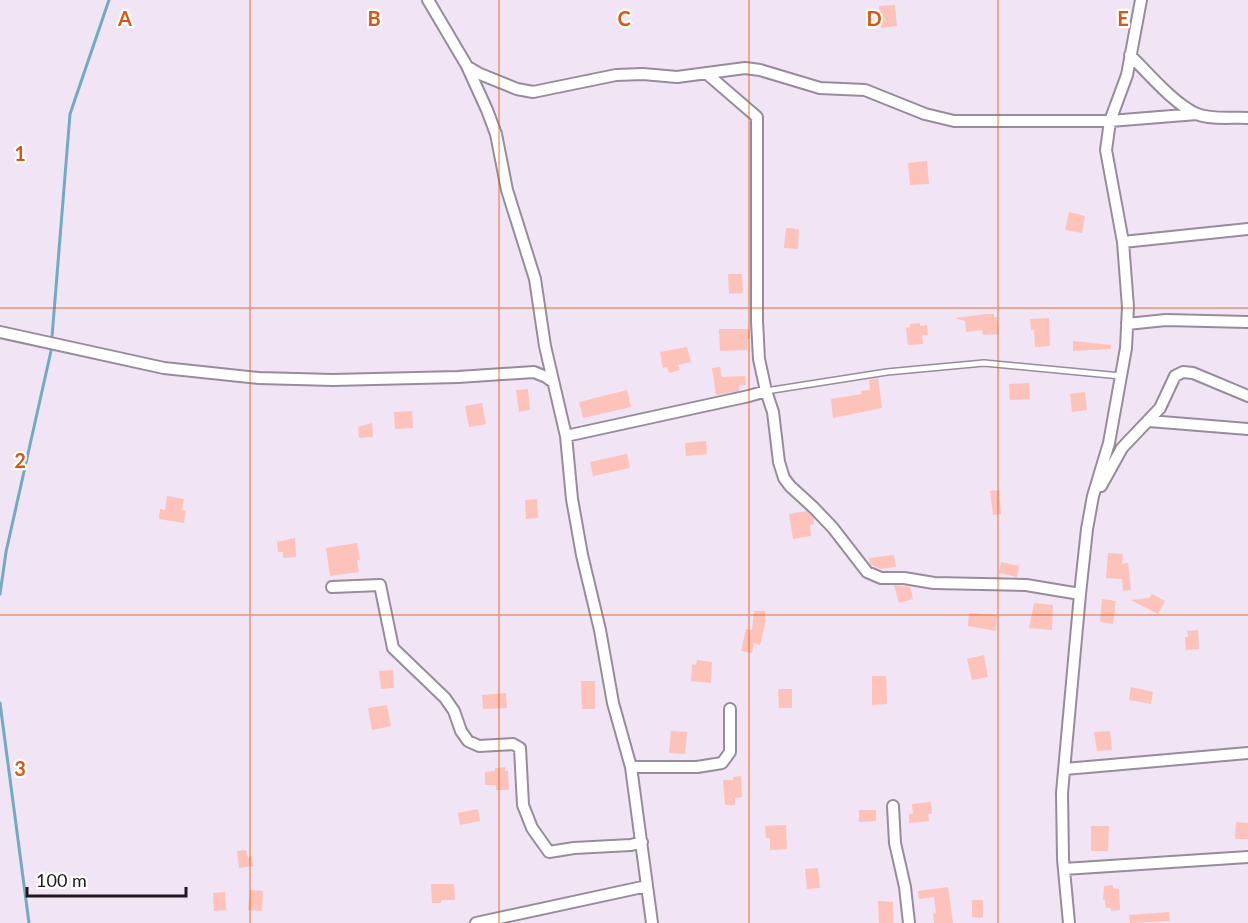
<svg xmlns="http://www.w3.org/2000/svg" width="1248" height="923" viewBox="0 0 1248 923" font-family="Lato,sans-serif">
	<style>
		.lines { fill: none; stroke-linecap: round; stroke-linejoin: round }
		.stream { stroke: #71aac2; stroke-width: 3 }
		.building { fill: #fdc2ba }
		.lane-casing { stroke: #978c9b; stroke-width: 8 }
		.street-casing { stroke: #978c9b; stroke-width: 14 }
		.lane { stroke: #fff; stroke-width: 5 }
		.street { stroke: #fff; stroke-width: 10 }
		.grid { fill: none; stroke: #de560d; stroke-width: 1.5; stroke-opacity: 0.55 }
		.grid-label { font-size: 20px; text-anchor: middle; font-weight: bold; fill: #de560d; stroke: #fff; stroke-width: 4.5; stroke-linejoin: round; paint-order: stroke }
	</style>
	<rect width="100%" height="100%" fill="#f1e4f5"/>
	<g class="lines">
		<!-- stream -->
		<path class="stream" d="M52 337 70 114 109 0
			M0 594 6 552 51 351
			M0 703 29 923"/>
	</g>
	<!-- building -->
	<path class="building" d="M895 5 897 26 881 28 879 6Z
		M927 161 929 184 910 185 908 163Z
		M1069 212 1085 216 1082 233 1065 230Z
		M786 228 799 229 798 249 784 248Z
		M728 274H742L743 293 729 294Z
		M987 314H994V317H997L999 334 983 335 982 330 966 332 965 321 955 318Z
		M1049 318 1050 346 1035 347 1034 330H1031L1030 319Z
		M920 323V326L927 325 928 335H922L923 344 908 345 906 328 910 327V324Z
		M719 329H750V339H747V350L720 351Z
		M1073 341 1111 345V349L1073 351Z
		M687 347 691 362 678 365 680 370 669 373 667 367 663 368 660 352Z
		M720 367 722 377 745 376 746 385H739V391L716 395 712 368Z
		M878 378 882 408 833 418 831 399 862 394 861 391 870 390 869 380Z
		M1029 383 1030 399 1010 400 1009 384Z
		M528 389 530 410 519 412 516 390Z
		M627 390 631 407 583 418 579 402Z
		M1085 392 1087 410 1072 412 1070 394Z
		M482 403 486 424 469 427 465 406Z
		M412 411 413 428 395 429 394 412Z
		M372 423 373 437 359 438 358 427Z
		M706 441 707 454 686 456 685 443Z
		M627 454 630 468 593 476 590 462Z
		M999 490 1001 514 993 515 990 491Z
		M167 496 184 499 182 510 186 511 184 523 159 519 160 509 165 510Z
		M537 499 538 518 526 519 525 500Z
		M807 511 814 518V524L810 525 811 536 793 539 789 514Z
		M295 538 296 557 283 558V552H278L277 542Z
		M357 543 360 560H357L359 572 330 576 326 548Z
		M1108 553 1123 554 1122 564 1128 563 1131 590 1123 591 1122 579 1106 578Z
		M894 555 896 567 880 569 870 564 869 558Z
		M1001 562 1019 566 1017 577 999 573Z
		M894 585 910 587 913 599 899 603Z
		M1152 594 1165 601 1158 614 1131 600 1149 598Z
		M1102 599 1116 601 1113 624 1100 622Z
		M1034 603 1053 605 1052 630 1029 628Z
		M754 611H765V625L760 645 754 643 752 653 741 651 746 629 752 630Z
		M969 613 997 615 996 631 968 626Z
		M1198 630 1199 649 1186 650 1185 637H1188L1187 631Z
		M984 655 988 677 972 680 967 659Z
		M697 660 712 662 711 683 691 681 692 664 696 665Z
		M393 670 394 688 381 689 379 671Z
		M872 676H886L887 704 872 705Z
		M581 681H595V709H582Z
		M1131 687 1153 692 1151 704 1129 700Z
		M778 689H792V708H779Z
		M506 693 507 708 483 709 482 695Z
		M387 705 391 726 372 730 368 708Z
		M671 731 687 732 685 754 669 753Z
		M1110 731 1112 750 1097 751 1094 732Z
		M505 767V771H508L509 790H496V785H485V772L495 771V768Z
		M741 776 742 797 735 798V805H725L723 780H733V777Z
		M931 802 932 814H928L929 821 909 823V814H913L912 804Z
		M478 809 480 821 460 825 458 813Z
		M859 810H876V821L859 822Z
		M1236 822 1248 823V839H1235Z
		M786 825 787 849 770 850V838H766L765 826Z
		M1091 826H1109L1108 851H1091Z
		M246 850 248 857 252 856 253 866 239 868 237 851Z
		M818 868 820 888 807 889 805 869Z
		M431 884H454L455 900H441V903H432Z
		M1113 885V888L1119 889 1120 910 1111 911V908H1106L1105 900H1103L1104 886Z
		M948 887 953 923H934L933 914 936 913 934 897 919 899 918 891Z
		M250 890 263 891 262 911 248 910Z
		M225 892 226 910 214 911 213 893Z
		M972 900H983V918L972 917Z
		M878 901 893 902V923H879Z
		M1169 912 1170 921 1130 923 1129 915Z"/>
	<g class="lines">
		<defs>
			<path id="lane" d="M766 391 887 372 984 363 1121 376"/>
			<path id="street" d="M428 0 467 66 487 110 496 134 507 190 535 279 545 346 566 436 572 499 582 555 600 630 613 703 631 767 652 923
				M1130 55C1147 72 1175 105 1197 114 1211 120 1232 117 1248 118
				M468 67 480 74 517 89 533 92 616 75 643 74 677 77 745 68 760 70 820 88 865 90 925 114 954 121H1110L1197 114
				M706 73 757 117V321L759 359 766 391
				M1123 242 1248 229
				M1127 324 1166 320 1248 322
				M0 332 164 368 259 378 333 380 458 377 534 372 546 377 553 382
				M1149 421 1248 429
				M566 436 749 396 766 391 773 412 779 462 784 478 790 486 814 508 833 528 867 572 881 578H904L934 583 1026 585 1080 594
				M1101 486 1122 448 1160 408 1175 376 1183 372 1193 373 1248 396
				M332 587 380 585 393 648 445 698 454 711 461 731 468 741 479 746 513 744 520 748 523 805 532 828 549 852 574 848 631 845 642 842
				M631 767H697L722 763 730 752V709
				M1065 769 1248 753
				M893 806 895 843 905 887 909 923
				M1064 869 1248 857
				M476 923 647 886
				M1069 923 1063 859 1062 793 1080 594 1087 529 1093 496 1109 443 1121 376 1126 348 1128 307 1123 242 1106 150 1110 121 1127 75 1141 0"/>
		</defs>
		<!-- lane casing -->
		<use href="#lane" class="lane-casing"/>
		<!-- street casing -->
		<use href="#street" class="street-casing"/>
		<!-- lane -->
		<use href="#lane" class="lane"/>
		<!-- street -->
		<use href="#street" class="street"/>
	</g>
	<!-- grid -->
	<path class="grid" d="M250 0V923M499 0V923M749 0V923M998 0V923M0 308H1248M0 615H1248"/>
	<g class="grid-label">
		<text x="125" y="26">A</text>
		<text x="374" y="26">B</text>
		<text x="624" y="26">C</text>
		<text x="874" y="26">D</text>
		<text x="1123" y="26">E</text>
		<text x="20" y="161">1</text>
		<text x="20" y="468">2</text>
		<text x="20" y="776">3</text>
	</g>
	<!-- scale -->
	<path d="M27 887v9h159v-9" fill="none" stroke="#1d191f" stroke-width="3"/>
	<text x="36" y="887" font-size="18" fill="#1d191f" stroke="#ffffff" stroke-width="4.5" paint-order="stroke">100 m</text>
</svg>
